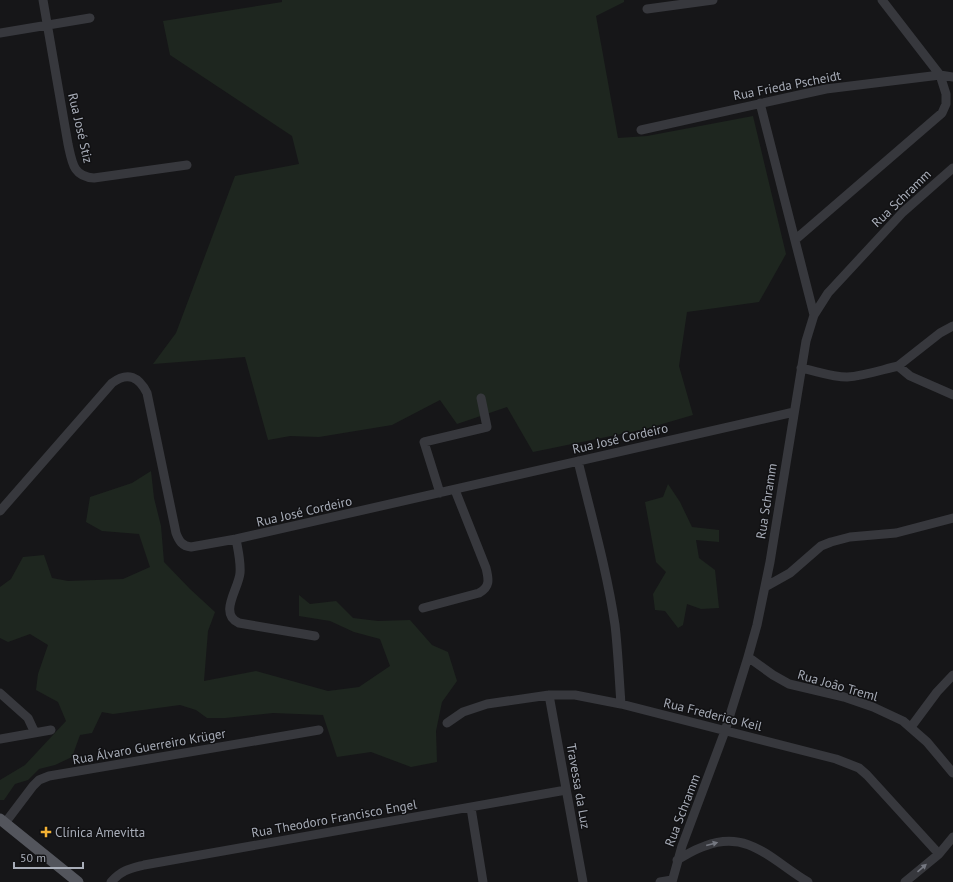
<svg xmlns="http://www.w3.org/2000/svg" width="953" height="882" viewBox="0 0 953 882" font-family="'PT Sans',sans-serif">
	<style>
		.green { fill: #1e261f }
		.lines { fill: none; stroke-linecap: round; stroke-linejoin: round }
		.minor { stroke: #37383d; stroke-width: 9 }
		.major { stroke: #53555c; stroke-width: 11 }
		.oneway { fill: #757881 }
		.poi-dot { fill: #f2b134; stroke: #111113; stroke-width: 1.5 }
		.labels { text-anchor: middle; stroke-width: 3; stroke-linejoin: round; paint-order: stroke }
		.street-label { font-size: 13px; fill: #a8adb8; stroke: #111113 }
		.poi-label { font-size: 13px; fill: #a8adb8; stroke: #111113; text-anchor: start }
	</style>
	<rect width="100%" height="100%" fill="#161618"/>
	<!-- green -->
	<path class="green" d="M282 0H624V2L596 16 618 138 647 136 753 116 786 254 759 302 687 312 679 366 693 415 645 429 533 452 507 407 457 424 440 400 392 425 319 437 290 436 268 440 245 357 153 364 176 333 235 176 299 164 292 136 170 55 163 21 282 2Z
		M151 471 154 498 161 526 164 562 190 589 215 612 208 631 204 681 256 671 328 691 359 687 390 666 380 639 354 632 330 621 299 616V595L310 604 336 601 353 618 378 621 410 620 432 645 448 652 457 681 442 702 436 731 437 762 411 767 371 752 337 757 323 715 273 713 225 718H207L196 710 180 705 113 714 102 712 92 733 80 735 72 757 55 765 39 769 28 780 15 784 4 800H0V780L25 765 66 721 58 702 36 690 38 674 48 645 30 634 8 642 0 638V587L11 579 23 557 44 555 52 578 68 581 123 579 150 567 139 534 102 531 86 522 90 497 132 483Z
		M668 484 680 502 692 527 719 530V542L696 540 699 558 715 570 719 608 701 609 687 604 683 625 678 628 665 611 655 610 653 594 666 572 656 562 645 502 663 497Z"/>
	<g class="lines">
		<!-- minor -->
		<path class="minor" d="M43 0 68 144C72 162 73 177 94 178L187 165
			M882 0 940 75 953 77
			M647 9 713 0
			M0 33 90 18
			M760 103 814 315
			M641 130 826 89 940 75 946 94V104L942 113 796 239
			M898 366 940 333 953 326
			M801 368C816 371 832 377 847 377 864 376 881 370 898 366L910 376 953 395
			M578 461C591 515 607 570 615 625 618 651 619 677 621 704
			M440 493 424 442 487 427 481 398
			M0 511 112 383C128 371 139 377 147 393L176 533C179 541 182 546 191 547L236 539 794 412
			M236 539C238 550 241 562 240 573 239 588 218 614 239 623L315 636
			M765 587 790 573 821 546 831 542 850 537 896 533 953 518
			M423 608 479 593C490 587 489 580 486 568L455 490
			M748 657 773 675 789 684 844 697 873 707 903 721 927 742 953 773
			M0 693 28 718 35 733
			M549 695 583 882
			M447 723 463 712 487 704 549 695H575L621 704 836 759 859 768 867 775 939 854
			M911 727 937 692 953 675
			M0 739 51 730
			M471 808 483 882
			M5 823 33 786 39 780 49 776 319 730
			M677 860C686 855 695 849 705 846 750 829 773 862 808 882
			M111 882C122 870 129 869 144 865L566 790
			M660 882 672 880
			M672 882 682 846 725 731 748 657 757 625 770 562 806 341 814 315 828 293 903 212 953 168
			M905 882 939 854 953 837"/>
		<!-- major -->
		<path class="major" d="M0 819 78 882"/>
	</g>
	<!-- one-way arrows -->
	<defs><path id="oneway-solid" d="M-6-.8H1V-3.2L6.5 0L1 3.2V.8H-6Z"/></defs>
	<g class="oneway">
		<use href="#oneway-solid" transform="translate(712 844) rotate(-15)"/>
		<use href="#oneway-solid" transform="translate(922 868) rotate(-41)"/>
	</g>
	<!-- markers -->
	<path class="poi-dot" d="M44 826h4v4h4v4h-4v4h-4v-4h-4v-4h4z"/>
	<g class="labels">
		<!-- street labels -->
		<g class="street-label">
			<text transform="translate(787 85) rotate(-11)" y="5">Rua Frieda Pscheidt</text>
			<text transform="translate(81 128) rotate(77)" y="5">Rua José Stiz</text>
			<text transform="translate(901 198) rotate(-44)" y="5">Rua Schramm</text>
			<text transform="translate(620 438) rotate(-13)" y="5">Rua José Cordeiro</text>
			<text transform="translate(766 501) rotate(-81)" y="5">Rua Schramm</text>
			<text transform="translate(304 511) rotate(-13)" y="5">Rua José Cordeiro</text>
			<text transform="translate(838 685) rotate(16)" y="5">Rua João Treml</text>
			<text transform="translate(713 714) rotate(14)" y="5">Rua Frederico Keil</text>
			<text transform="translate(149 746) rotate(-10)" y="5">Rua Álvaro Guerreiro Krüger</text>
			<text transform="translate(579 786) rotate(80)" y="5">Travessa da Luz</text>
			<text transform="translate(682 810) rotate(-69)" y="5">Rua Schramm</text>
			<text transform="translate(334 818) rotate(-10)" y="5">Rua Theodoro Francisco Engel</text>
		</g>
		<!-- poi labels -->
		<g class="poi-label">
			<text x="55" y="837">Clínica Amevitta</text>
		</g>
	</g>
	<!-- scale -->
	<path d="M14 862v6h69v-6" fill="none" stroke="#a8adb8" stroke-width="2"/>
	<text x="20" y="862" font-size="12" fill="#a8adb8" stroke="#111113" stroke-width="3" paint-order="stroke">50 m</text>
</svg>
